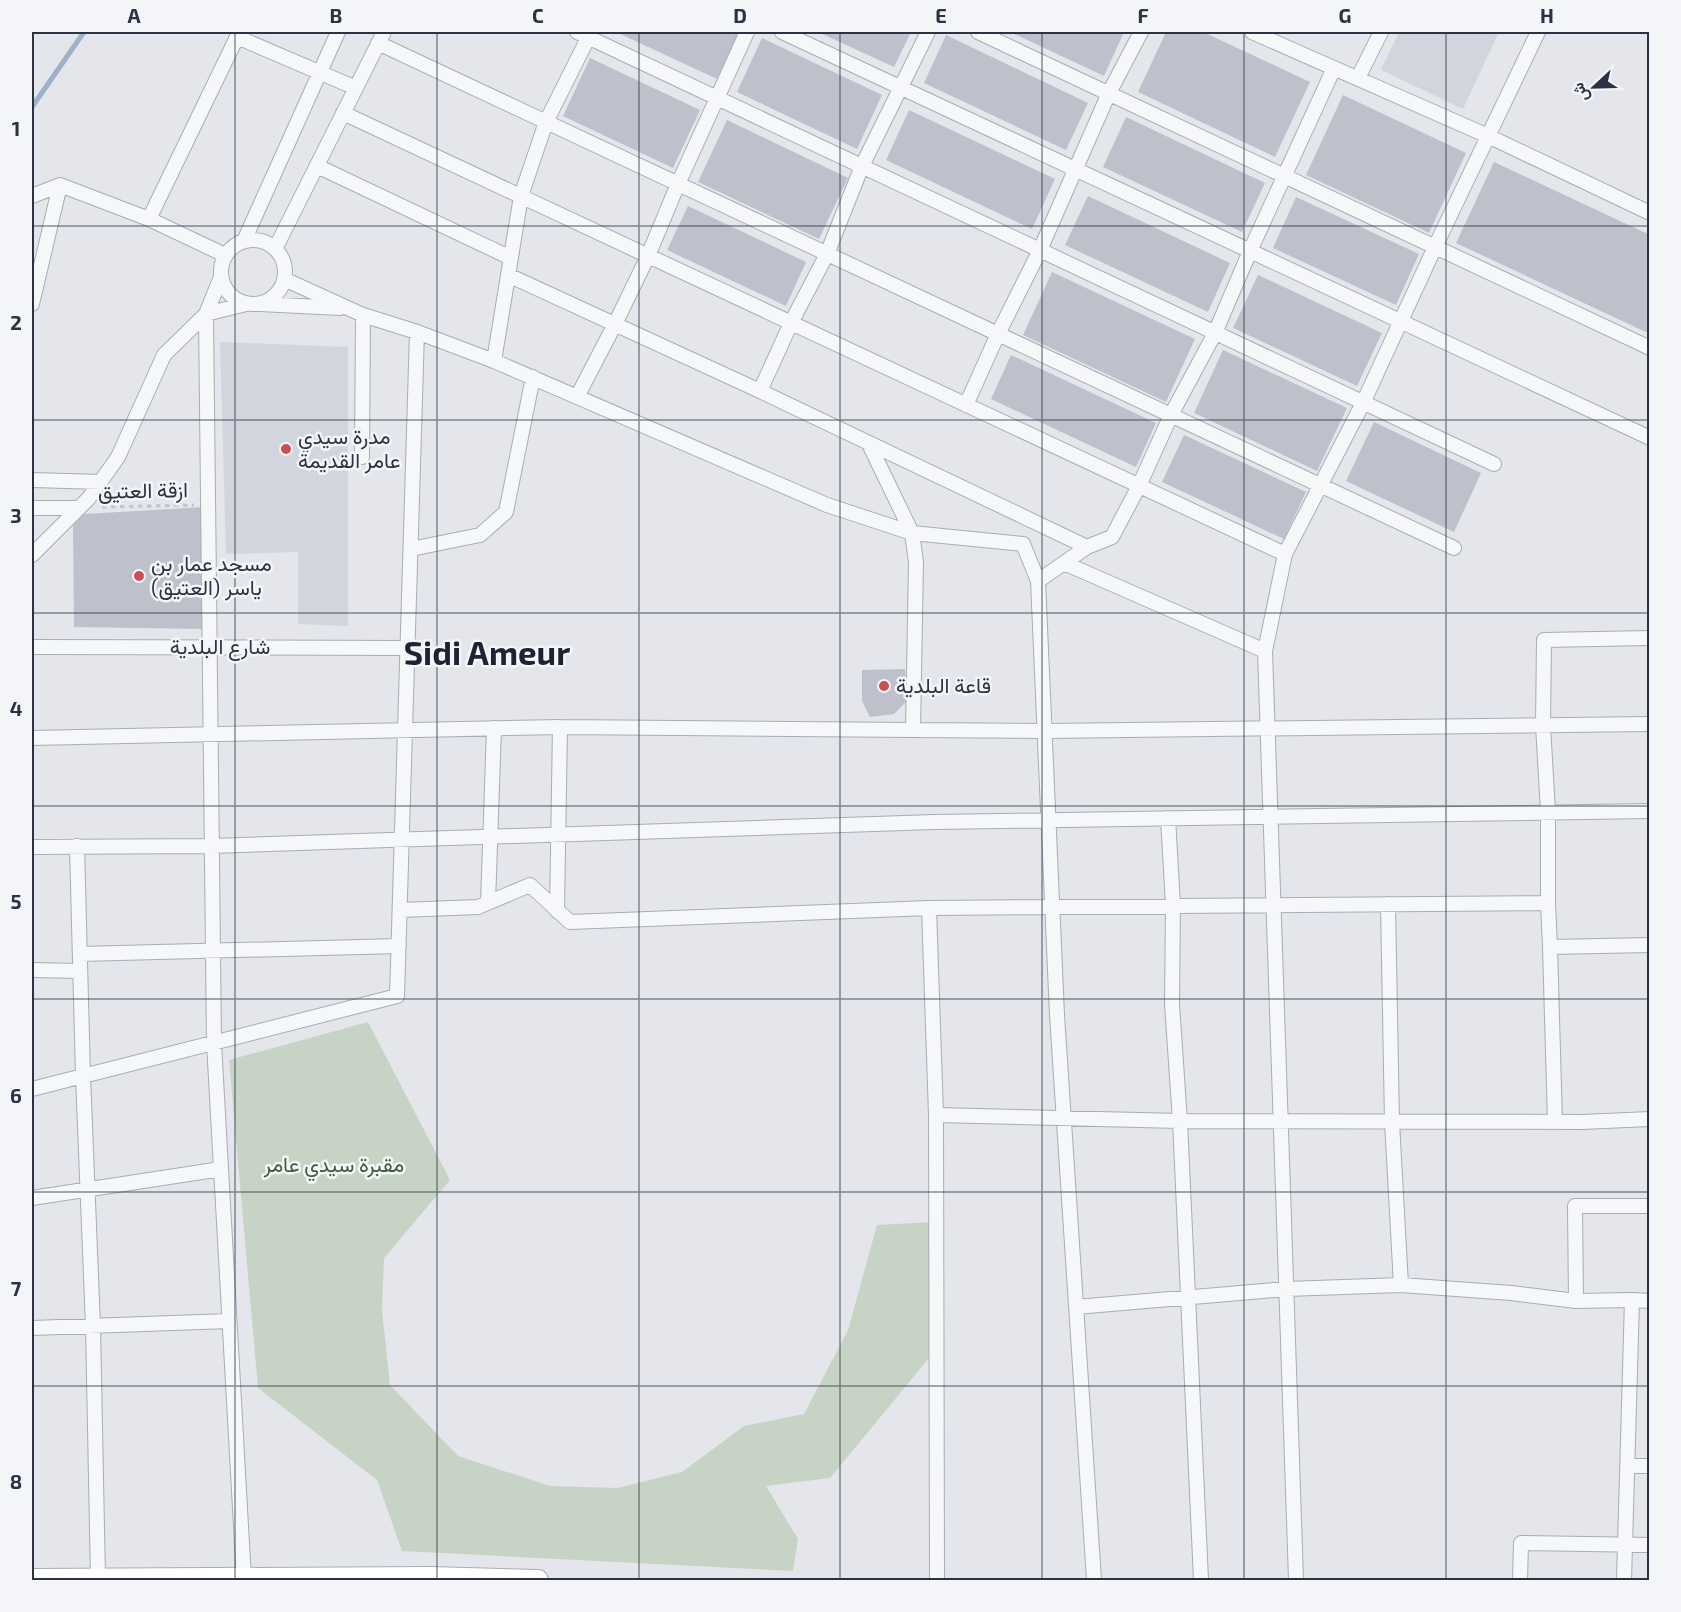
<svg xmlns="http://www.w3.org/2000/svg" width="1681" height="1612" viewBox="0 0 1681 1612" font-family="'Exo 2',Vazirmatn,sans-serif">
	<style>
		.built { fill: #d2d5dd }
		.green { fill: #c7d4c5 }
		.lines { fill: none; stroke-linecap: round; stroke-linejoin: round }
		.stream { stroke: #a0b0c9; stroke-width: 5 }
		.building { fill: #bec1cb }
		.minor-casing { stroke: #a9acb5; stroke-width: 16 }
		.secondary-casing { stroke: #a9acb5; stroke-width: 22 }
		.path { stroke: #c1c4ca; stroke-width: 3; stroke-dasharray: 4.5 4.5; stroke-linecap: butt }
		.minor { stroke: #f6f7f9; stroke-width: 14 }
		.secondary { stroke: #fff; stroke-width: 20 }
		.grid { fill: none; stroke: #2c3243; stroke-width: 1.5; stroke-opacity: 0.55 }
		.poi-dot { fill: #c94f55; stroke: #f3f5f8; stroke-width: 2 }
		.labels { text-anchor: middle; stroke-width: 5; stroke-linejoin: round; paint-order: stroke }
		.poi-label { font-size: 21px; fill: #2c3243; stroke: #f3f5f8; text-anchor: start }
		.street-label { font-size: 21px; fill: #2c3243; stroke: #f3f5f8 }
		.park-label { font-size: 21px; fill: #3d5e3a; stroke: #f3f5f8 }
		.town-label { font-size: 33px; font-weight: bold; fill: #1e2334; stroke: #f3f5f8 }
		.neatline { fill: none; stroke: #2c3243; stroke-width: 2 }
		.grid-label { font-size: 20px; text-anchor: middle; font-weight: bold; fill: #2c3243 }
	</style>
	<rect width="100%" height="100%" fill="#e4e6eb"/>
	<!-- built -->
	<path class="built" d="M1399 32H1499L1463 109 1381 70Z
		M220 342 348 347V626L298 624V552L226 554Z"/>
	<!-- green -->
	<path class="green" d="M368 1022 450 1180 384 1258 382 1310 390 1385 458 1456 550 1486 618 1488 682 1472 744 1426 804 1414 848 1330 877 1225 933 1222 935 1351 830 1478 766 1486 798 1539 793 1571 402 1551 377 1480 258 1388 229 1060Z"/>
	<g class="lines">
		<!-- stream -->
		<path class="stream" d="M32 107 84 32"/>
	</g>
	<!-- building -->
	<path class="building" d="M616 32H739L717 79Z
		M818 32H911L894 67Z
		M1010 32H1124L1104 76Z
		M1166 32H1203L1310 82 1275 157 1138 92Z
		M946 35 1088 103 1066 150 924 83Z
		M762 38 882 95 857 149 737 92Z
		M590 58 700 110 673 168 563 116Z
		M1343 95 1466 153 1429 233 1306 175Z
		M909 110 1055 179 1032 229 886 160Z
		M1126 117 1265 183 1242 232 1103 167Z
		M727 120 848 178 819 239 698 182Z
		M1494 162 1650 235V334L1456 243Z
		M1088 196 1230 263 1208 312 1065 245Z
		M1296 197 1419 254 1396 305 1273 248Z
		M688 206 806 262 786 306 667 250Z
		M1052 272 1195 339 1166 402 1023 335Z
		M1258 275 1382 333 1357 386 1233 328Z
		M1223 350 1347 408 1317 471 1194 413Z
		M1011 355 1156 423 1136 467 991 399Z
		M1374 422 1481 473 1454 532 1346 481Z
		M1184 435 1306 492 1284 539 1162 482Z
		M205 507 206 629 74 627 73 525 84 514Z
		M905 669 906 702 894 714 870 717 862 701V670Z"/>
	<g class="lines">
		<defs>
			<path id="minor" d="M577 32 1494 464
				M782 32 1650 438
				M978 32 1650 348
				M1252 32 1488 136 1650 213
				M378 43 1454 548
				M1358 78 1381 32
				M343 113 1285 554 1363 403 1435 247 1538 32
				M317 166 511 258
				M32 196 60 185 149 219 225 255
				M149 219 237 37 356 88
				M221 272a32 32 0 1 1 64 0a32 32 0 1 1-64 0Z
				M244 241 338 32
				M275 249 384 32
				M508 275 760 391 791 323 827 254 862 166 928 32
				M221 277 206 314 214 1043 244 1580
				M284 279 363 315 417 332 494 361 521 196 546 122 591 32
				M32 304 60 185
				M260 304 340 308
				M494 361 827 505 912 533 916 562 913 730 1045 731 1650 724
				M760 391 1087 547 1038 581
				M577 397 615 324 648 256 678 184 747 32
				M966 405 998 334 1040 250 1109 93 1141 32
				M869 444 912 533 1023 544 1038 581 1057 1015 1094 1580
				M362 457 363 315
				M32 480 101 482
				M32 508H79
				M1087 547 1112 537 1139 486 1171 415 1215 333 1250 251 1334 68
				M411 549 480 535 506 512 533 377
				M1285 554 1265 651 1296 1580
				M32 555 89 498 118 457 164 355 206 314 246 304
				M1064 563 1265 651
				M32 647 408 648
				M32 738 560 727 913 730
				M1168 818 1173 905 1172 1004 1180 1121 1201 1580
				M77 846 83 1076 93 1326 98 1579
				M32 847 212 846 934 822 1650 811
				M488 903 494 728
				M1548 903 1550 947 1650 945
				M1388 904 1392 1122 1401 1285
				M400 910 478 907 530 885 570 922 929 908
				M557 911 560 727
				M1550 947 1555 1122
				M80 954 399 946
				M32 970 80 971
				M32 1089 397 996 417 332
				M936 1115 1180 1121 1582 1122 1650 1119
				M32 1198 221 1169
				M1632 1300 1576 1301 1575 1206H1650
				M1076 1307 1286 1289 1401 1285 1511 1293 1576 1301
				M32 1328 229 1321
				M1627 1466H1650
				M937 1580 936 1115 929 908 1548 903V812L1543 725 1544 640 1650 638
				M1520 1580 1521 1543 1650 1545
				M1624 1580 1632 1300 1650 1301"/>
			<path id="secondary" d="M32 1579 430 1577 538 1580"/>
		</defs>
		<!-- minor casing -->
		<use href="#minor" class="minor-casing"/>
		<!-- secondary casing -->
		<use href="#secondary" class="secondary-casing"/>
		<!-- path -->
		<path class="path" d="M102 507 194 505"/>
		<!-- minor -->
		<use href="#minor" class="minor"/>
		<!-- secondary -->
		<use href="#secondary" class="secondary"/>
	</g>
	<!-- grid -->
	<path class="grid" d="M235 32V1580M437 32V1580M639 32V1580M840 32V1580M1042 32V1580M1244 32V1580M1446 32V1580M32 226H1650M32 420H1650M32 613H1650M32 806H1650M32 999H1650M32 1192H1650M32 1386H1650"/>
	<!-- markers -->
	<g class="poi-dot">
		<circle cx="286" cy="449" r="6"/>
		<circle cx="139" cy="576" r="6"/>
		<circle cx="884" cy="686" r="6"/>
	</g>
	<g class="labels">
		<!-- poi labels -->
		<g class="poi-label">
			<text x="298" y="444">مدرة سيدي<tspan x="298" dy="24">عامر القديمة</tspan></text>
			<text x="151" y="571">مسجد عمار بن<tspan x="151" dy="24">ياسر (العتيق)</tspan></text>
			<text x="896" y="693">قاعة البلدية</text>
		</g>
		<!-- street labels -->
		<g class="street-label">
			<text transform="translate(143 491) rotate(-1)" y="7">ازقة العتيق</text>
			<text x="220" y="654">شارع البلدية</text>
		</g>
		<!-- park labels -->
		<g class="park-label">
			<text x="334" y="1172">مقبرة سيدي عامر</text>
		</g>
		<!-- town labels -->
		<g class="town-label">
			<text x="487" y="665">Sidi Ameur</text>
		</g>
	</g>
	<!-- border -->
	<rect width="1681" height="1612" fill="none" stroke="#f3f5f8" stroke-width="66"/>
	<!-- north arrow -->
	<g transform="translate(1594 87) rotate(248)" stroke="#f3f5f8" stroke-width="4.5" paint-order="stroke">
	<path d="M0-4.5L10 22L0 15L-10 22Z" fill="#2c3243"/>
	<text y="-9" font-size="16" font-weight="bold" text-anchor="middle" fill="#2c3243">ش</text>
	</g>
	<rect x="33" y="33" width="1615" height="1546" class="neatline"/>
	<g class="grid-label">
		<text x="134" y="23">A</text>
		<text x="336" y="23">B</text>
		<text x="538" y="23">C</text>
		<text x="740" y="23">D</text>
		<text x="941" y="23">E</text>
		<text x="1143" y="23">F</text>
		<text x="1345" y="23">G</text>
		<text x="1547" y="23">H</text>
		<text x="16" y="136">1</text>
		<text x="16" y="330">2</text>
		<text x="16" y="523">3</text>
		<text x="16" y="716">4</text>
		<text x="16" y="909">5</text>
		<text x="16" y="1103">6</text>
		<text x="16" y="1296">7</text>
		<text x="16" y="1489">8</text>
	</g>
</svg>
